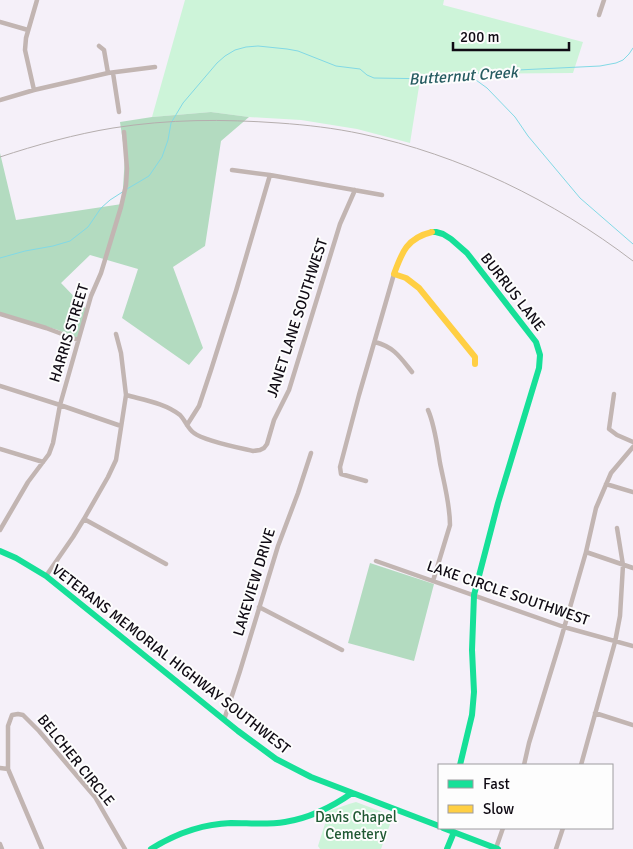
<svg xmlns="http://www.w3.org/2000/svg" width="633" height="849" viewBox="0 0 633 849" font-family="Signika,sans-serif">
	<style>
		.green { fill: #cdf4d9 }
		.forest { fill: #b3dbc0 }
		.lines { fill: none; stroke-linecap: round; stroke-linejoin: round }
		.stream { stroke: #82d9e5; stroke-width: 1 }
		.street { stroke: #c2b5b2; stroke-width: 4.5 }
		.fast { stroke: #16e098; stroke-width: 6 }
		.slow { stroke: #ffcf43; stroke-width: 6 }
		.rail { stroke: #b5aeae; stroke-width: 1 }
		.labels { text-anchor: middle; stroke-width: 4; stroke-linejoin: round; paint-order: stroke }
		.street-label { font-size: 15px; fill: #100b14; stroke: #fdfdfd }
		.park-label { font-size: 15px; fill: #215934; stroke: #fdfdfd }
		.water-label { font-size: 16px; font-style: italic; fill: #265b61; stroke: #fdfdfd }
	</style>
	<rect width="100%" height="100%" fill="#f5f0f9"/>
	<!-- green -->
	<path class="green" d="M185 0H444L443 5 583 42 573 73 421 74 410 143 357 129 301 120 249 117 211 112 152 117Z
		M356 802 393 816 381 849H320L318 846 329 811 349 804Z"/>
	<!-- forest -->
	<path class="forest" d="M211 112 249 117 221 141 205 246 173 267 203 348 189 365 122 318 138 269 90 255 61 283 88 311 80 340 58 330 0 313V153L16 220 122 204 125 156 120 122 152 117Z
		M370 563 434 584 414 661 348 643Z"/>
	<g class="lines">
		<!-- stream -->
		<path class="stream" d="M469 75 487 88 515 117 528 136 580 198 633 244
			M127 189 149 176 162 157 168 140 171 123 183 103 217 63 225 56 235 50 246 47 258 46 287 49 298 51 336 66 360 69 367 75 374 78 438 79 468 74 518 70 600 66 616 63 623 60 629 54 633 48
			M0 258 25 251 53 246 70 241 88 227 101 208 110 200 124 191"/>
		<!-- street -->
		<path class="street" d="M599 15 604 0
			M0 22 28 30
			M99 46 104 50 108 73
			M113 73 119 112
			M34 90 25 50 26 38 37 0
			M0 100 34 90 108 73 155 67
			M232 170 270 175 382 195
			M0 314 46 328 78 340
			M375 342C394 347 400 357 412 372
			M0 386 60 405 121 426
			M614 394 609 429 617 435 633 442
			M126 395C144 400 165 403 180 415 185 420 188 429 194 433 204 441 240 448 253 451L260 450 264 448 267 444 274 420 289 390 340 224 355 190
			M428 410C435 426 437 445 440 463 444 483 450 504 450 525L433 581
			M187 425 199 406 211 370 236 291 270 175
			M0 449 43 462
			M366 481 341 474 340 467 359 395 394 274
			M606 484 633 492
			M84 519 166 564
			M0 530 28 482 49 454 53 443 60 405 91 296 101 273 121 207 126 185 127 169 124 132
			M586 552 633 568
			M376 561 564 627 633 646
			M46 576 73 537 84 519 108 477 116 460 126 395 121 353 116 334
			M259 607 342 650
			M595 713 633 725
			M224 720 240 671 278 546 298 493 311 453
			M524 765 529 743 560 642 586 552 596 508 611 473 633 447
			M581 765 615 642 620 616 623 565 617 528
			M0 768 8 769
			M0 844 2 849
			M496 848 503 828
			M42 849 8 769V726L12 715 18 714 23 715 39 731 83 783 95 797 125 849
			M556 849 563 828"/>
		<!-- fast -->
		<path class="fast" d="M432 232H436L443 234 451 239 467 253 536 342 540 355 539 368 498 503 474 595 472 650 474 692 472 715 460 765
			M0 551 16 558 46 576 238 731 276 759 311 777 439 826
			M443 828 498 849
			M151 849C175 834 202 824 231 823 249 823 267 825 285 822 310 818 332 807 352 793
			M447 849 454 832"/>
		<!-- slow -->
		<path class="slow" d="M432 232C407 238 402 252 394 274L406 278 419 288 475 357V364"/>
		<!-- rail -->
		<path class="rail" d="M0 157C36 145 76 134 113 128 169 119 223 119 279 123 307 125 334 128 362 134 460 155 553 200 633 261"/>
	</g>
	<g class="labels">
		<!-- street labels -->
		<g class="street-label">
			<text transform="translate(513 292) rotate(52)" y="5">BURRUS LANE</text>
			<text transform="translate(297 318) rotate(-72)" y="5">JANET LANE SOUTHWEST</text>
			<text transform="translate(69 333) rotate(-73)" y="5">HARRIS STREET</text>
			<text transform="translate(254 582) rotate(-73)" y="5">LAKEVIEW DRIVE</text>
			<text transform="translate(508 593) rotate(19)" y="5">LAKE CIRCLE SOUTHWEST</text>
			<text transform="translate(171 659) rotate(38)" y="5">VETERANS MEMORIAL HIGHWAY SOUTHWEST</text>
			<text transform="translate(76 760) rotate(51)" y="5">BELCHER CIRCLE</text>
		</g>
		<!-- park labels -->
		<g class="park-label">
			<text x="356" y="822">Davis Chapel<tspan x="356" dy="17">Cemetery</tspan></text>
		</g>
		<!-- water labels -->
		<g class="water-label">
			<text transform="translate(463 75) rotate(-4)" y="6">Butternut Creek</text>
		</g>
	</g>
	<!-- legend -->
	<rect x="438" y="764" width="175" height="65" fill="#fdfdfd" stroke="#9e9ca0"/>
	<rect x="448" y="780" width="25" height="8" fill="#16e098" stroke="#9e9ca0"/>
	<text x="483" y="789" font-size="15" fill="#100b14">Fast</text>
	<rect x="448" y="805" width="25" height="8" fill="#ffcf43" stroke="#9e9ca0"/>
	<text x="483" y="814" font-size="15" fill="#100b14">Slow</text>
	<!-- scale -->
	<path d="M453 42v8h116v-8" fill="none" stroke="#100b14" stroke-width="2.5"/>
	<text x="460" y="42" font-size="15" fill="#100b14" stroke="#fdfdfd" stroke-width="4" paint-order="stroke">200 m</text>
</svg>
